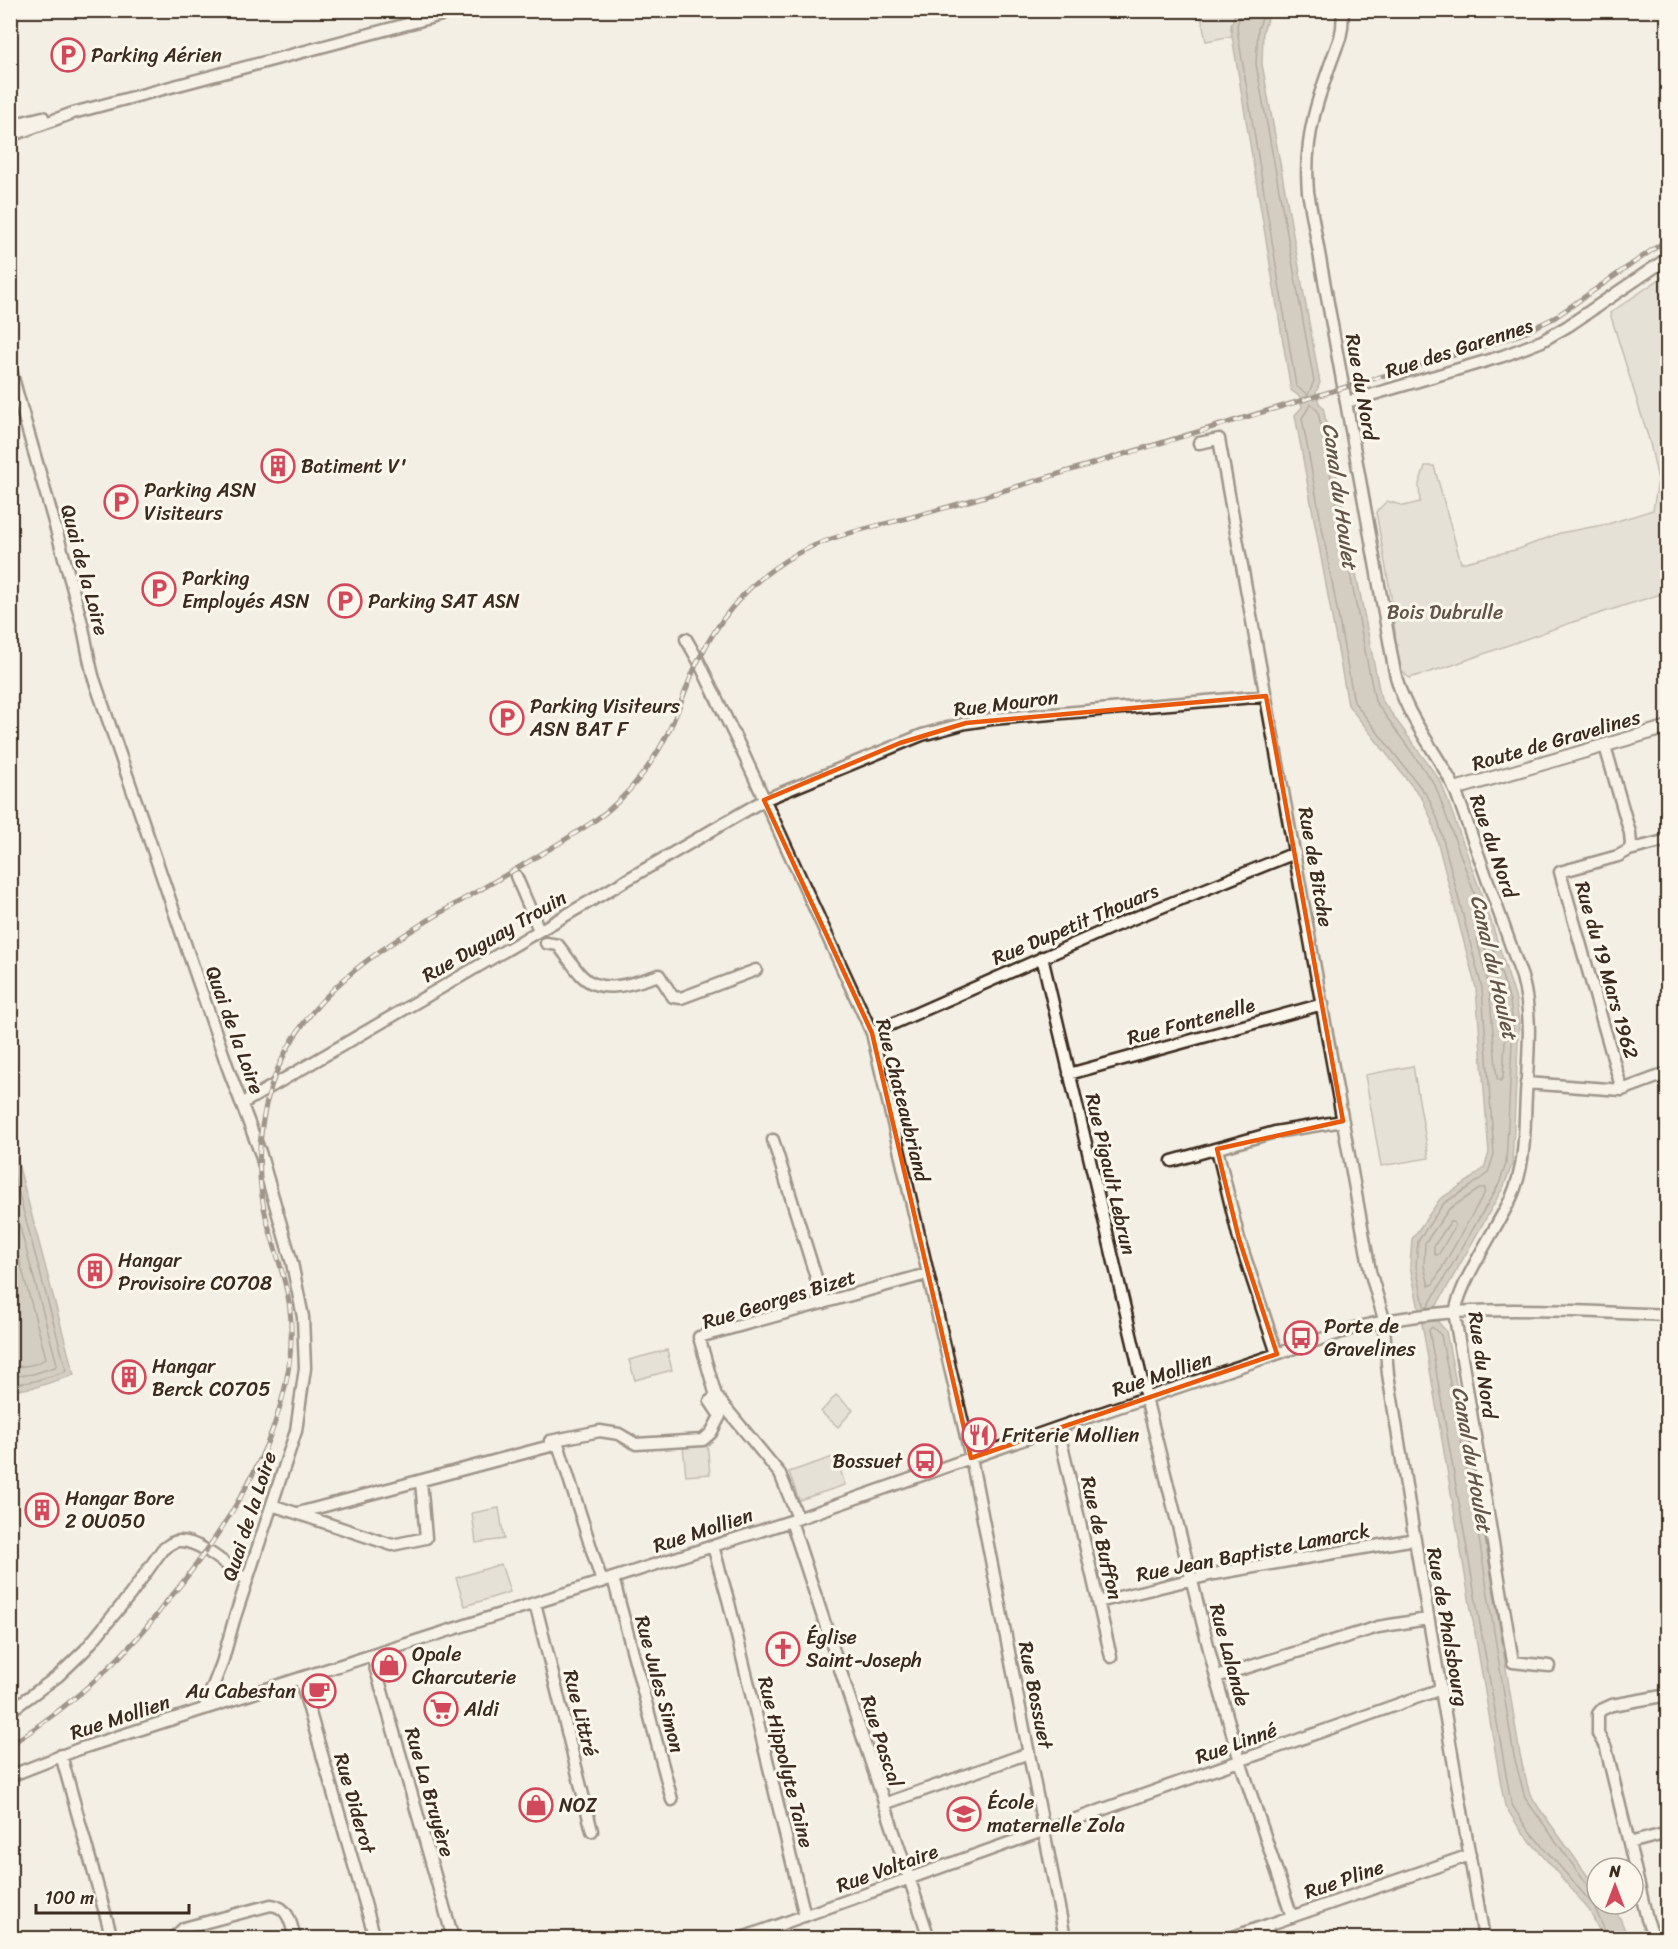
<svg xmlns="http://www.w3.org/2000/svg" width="1678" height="1949" viewBox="0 0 1678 1949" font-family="Sriracha,sans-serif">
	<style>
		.green { fill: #d8d1c6; stroke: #8a7e72; stroke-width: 1.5 }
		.water { fill: #afa69a; stroke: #817468; stroke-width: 1.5 }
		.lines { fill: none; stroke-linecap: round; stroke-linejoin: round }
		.shore { stroke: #695c50; stroke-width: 1.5 }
		.minor-casing { stroke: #3b2a1e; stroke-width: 15 }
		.major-casing { stroke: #3b2a1e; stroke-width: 16 }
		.minor { stroke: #fbf7ec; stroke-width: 10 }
		.major { stroke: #fbf7ec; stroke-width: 12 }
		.rail-casing { stroke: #3b2a1e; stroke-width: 5 }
		.rail { stroke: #fbf7ec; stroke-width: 3; stroke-dasharray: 9; stroke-linecap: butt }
		.marked { fill: none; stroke: #e8590c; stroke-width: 4.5; stroke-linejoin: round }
		.labels { text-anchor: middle; stroke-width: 6; stroke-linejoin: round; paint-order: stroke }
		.poi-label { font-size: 20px; fill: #3b2a1e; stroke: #fbf7ec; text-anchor: start }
		.street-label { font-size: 20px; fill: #3b2a1e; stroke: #fbf7ec }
		.park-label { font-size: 20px; fill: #625448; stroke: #fbf7ec }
		.water-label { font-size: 21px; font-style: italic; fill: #645549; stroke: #fbf7ec }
	</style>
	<rect width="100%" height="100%" fill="#f3efe4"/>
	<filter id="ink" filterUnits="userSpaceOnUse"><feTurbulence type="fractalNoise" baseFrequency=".0167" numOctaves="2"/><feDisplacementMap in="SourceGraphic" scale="12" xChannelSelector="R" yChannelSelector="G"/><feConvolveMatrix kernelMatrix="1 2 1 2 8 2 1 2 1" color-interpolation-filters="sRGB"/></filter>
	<g filter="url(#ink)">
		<!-- green -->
		<path class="green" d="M1200 11H1236L1231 26 1232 36 1206 41Z
			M1667 274V592L1573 622 1447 667 1409 678 1399 668 1391 596 1376 512 1387 501 1404 506 1420 502 1419 484 1425 466H1434L1461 563 1519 549 1560 533 1608 524 1653 510 1658 480 1650 443 1610 313Z
			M1413 1066 1429 1158 1381 1166 1365 1075Z
			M667 1350 672 1370 635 1380 629 1360Z
			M836 1395 853 1410 838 1427 821 1412Z
			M707 1443 710 1474 686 1476 683 1446Z
			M836 1456 845 1485 799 1500 789 1472Z
			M499 1508 504 1539 476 1543 472 1513Z
			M501 1564 510 1592 465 1606 456 1578Z"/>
		<!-- water -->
		<path class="water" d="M1236 11H1271L1263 31 1262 64 1320 383 1316 392 1319 403 1323 407 1381 699 1441 782 1490 918 1516 1000 1519 1023 1512 1165 1504 1186 1436 1307 1438 1322 1446 1331 1483 1525 1520 1755 1527 1784 1530 1794 1539 1808 1597 1889V1904H1610L1620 1918 1628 1938H1603L1589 1910 1520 1829 1505 1806 1501 1785 1423 1329 1410 1266 1412 1239 1440 1199 1468 1181 1484 1168 1489 1153 1476 988 1432 821 1423 800 1348 705 1295 415 1302 407 1300 397 1291 390 1232 36 1231 26Z
			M11 1137 74 1375 36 1387 11 1391Z"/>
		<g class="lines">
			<!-- shore -->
			<path class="shore" d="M1241 10 1237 26 1238 35 1296 386 1308 395 1314 381 1256 64 1258 29 1265 10
				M1311 404 1318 411 1375 701 1435 785 1484 920 1510 1001 1513 1023 1506 1164 1499 1184 1427 1308 1424 1305 1416 1266 1418 1241 1444 1203 1471 1186 1488 1173 1494 1154 1482 988 1438 820 1428 797 1354 702 1302 418Z
				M1479 936 1482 938 1503 1003 1506 1023 1503 1078 1500 1081 1497 1078 1489 987 1477 940Z
				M10 1161 66 1369 64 1372 35 1381 10 1385
				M1481 1188H1485V1192L1433 1284 1429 1286 1424 1266 1425 1243 1449 1209Z
				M10 1190 57 1364 55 1367 33 1374 10 1377
				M1450 1222H1454L1455 1226 1439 1254 1436 1255 1434 1253V1246Z
				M10 1225 46 1358C37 1366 22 1366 10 1368
				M1597 1892 1590 1889 1525 1798 1514 1756 1477 1526 1441 1335 1432 1327 1429 1330 1511 1803 1525 1826 1594 1906 1608 1938"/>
			<defs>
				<path id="minor" d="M1343 10 1342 28 1340 38C1320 91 1303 134 1308 192L1394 668C1403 714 1435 748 1455 789L1522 977C1533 1016 1528 1055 1526 1095 1524 1130 1526 1166 1511 1198 1497 1228 1455 1289 1455 1317L1513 1662 1549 1666
					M10 125 43 117
					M10 136 73 113 460 10
					M10 367C33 451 58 533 80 616 86 637 88 659 94 679L229 1071 260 1152 292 1263 303 1317 305 1368 296 1431 234 1620 222 1663 204 1709
					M1347 402 1503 356 1542 341 1568 326 1668 258
					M1199 443 1219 439 1370 1271 1383 1316 1388 1374 1413 1529 1484 1938
					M686 639 698 660 743 753 872 1033 971 1458 1065 1938
					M1605 746 1630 833 1631 845 1629 850 1618 856 1560 872 1622 1090
					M1629 850 1668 840
					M516 876 539 930
					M546 943 558 945C566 955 573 966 581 975 601 997 637 982 659 975L673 997 681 998 756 970
					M1666 950 1668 949
					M1042 957 1146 1398 1216 1677 1240 1761 1292 1917
					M872 1033 1117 925 1295 853
					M1069 1074 1323 1004
					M1526 1083 1622 1090 1668 1073
					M243 1103 764 800 922 735 966 723 992 719 1266 696
					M773 1140 824 1303
					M1217 1149 1239 1239 1277 1354
					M1172 1161 1275 1132 1343 1121
					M1058 1428 1111 1657
					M550 1441 600 1431 619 1434 636 1444 703 1440 711 1433 720 1416 710 1401 716 1396
					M272 1505 392 1545 426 1538 421 1481
					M298 1513 558 1444 602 1582
					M798 1518 780 1474 716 1396 699 1337 927 1274
					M791 1521 929 1938
					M713 1546 729 1603 805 1916
					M613 1578 672 1800
					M1098 1602 1214 1574 1415 1539
					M535 1603 592 1831
					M372 1656 453 1938
					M1216 1677 1378 1627 1427 1619
					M300 1678 375 1938
					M10 1711 58 1676 85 1650 130 1595 162 1550C168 1546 172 1541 179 1541 200 1540 230 1568 247 1580
					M61 1755 112 1938
					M10 1776 79 1749 791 1521 1068 1424 1351 1329C1454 1301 1562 1311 1668 1315
					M884 1804 1029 1753
					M1629 1843 1606 1748 1598 1734V1714L1601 1710 1612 1705 1668 1695
					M1266 1926 1270 1938
					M173 1938 184 1928 271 1905C289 1907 291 1924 295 1938
					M742 1938 1441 1689
					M1230 1938 1470 1855
					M1654 1938 1647 1919 1629 1843 1668 1833"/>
				<path id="major" d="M1455 789 1668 727"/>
			</defs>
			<!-- minor casing -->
			<use href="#minor" class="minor-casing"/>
			<!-- major casing -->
			<use href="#major" class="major-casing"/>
			<!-- minor -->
			<use href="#minor" class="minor"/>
			<!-- major -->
			<use href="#major" class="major"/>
			<defs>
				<path id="rail" d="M166 1603C232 1523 305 1411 289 1302 284 1274 275 1249 267 1221 254 1172 258 1115 278 1068 310 993 375 952 442 912 492 882 545 854 594 821 628 798 655 762 672 724 682 702 689 678 700 657 718 622 741 592 773 569 813 539 860 530 908 518 935 511 962 503 989 495 1109 459 1229 423 1349 386 1406 369 1463 354 1519 335L1554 318 1668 239
					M10 1745C72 1705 128 1656 170 1597"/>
			</defs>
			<!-- rail casing -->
			<use href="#rail" class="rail-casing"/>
			<!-- rail -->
			<use href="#rail" class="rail"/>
		</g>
	</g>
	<!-- marked area -->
	<path d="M0 0H1678V1949H0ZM1266 696 1343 1121 1217 1149 1239 1239 1277 1354 971 1458 872 1033 764 800 900 743 966 723Z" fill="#f3efe4" fill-opacity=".55" fill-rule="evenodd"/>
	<path class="marked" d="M1266 696 1343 1121 1217 1149 1239 1239 1277 1354 971 1458 872 1033 764 800 900 743 966 723Z"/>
	<!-- icons -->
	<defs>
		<symbol id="parking-ring" viewBox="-11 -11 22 22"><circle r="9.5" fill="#fbf7ec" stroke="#d1495b" stroke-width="1.5"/><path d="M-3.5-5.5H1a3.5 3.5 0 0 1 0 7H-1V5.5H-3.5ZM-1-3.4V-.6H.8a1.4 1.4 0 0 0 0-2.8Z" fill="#d1495b"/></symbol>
		<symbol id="building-ring" viewBox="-11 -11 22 22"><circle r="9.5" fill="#fbf7ec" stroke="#d1495b" stroke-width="1.5"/><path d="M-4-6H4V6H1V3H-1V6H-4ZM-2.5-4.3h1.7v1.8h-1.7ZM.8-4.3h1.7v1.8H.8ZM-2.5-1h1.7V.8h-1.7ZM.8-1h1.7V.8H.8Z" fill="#d1495b"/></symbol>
		<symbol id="bus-ring" viewBox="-11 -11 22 22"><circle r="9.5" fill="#fbf7ec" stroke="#d1495b" stroke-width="1.5"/><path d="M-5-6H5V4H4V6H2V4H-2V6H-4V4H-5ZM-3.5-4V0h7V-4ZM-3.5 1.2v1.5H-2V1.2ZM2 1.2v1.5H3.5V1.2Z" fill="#d1495b"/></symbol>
		<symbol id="restaurant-ring" viewBox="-11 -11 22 22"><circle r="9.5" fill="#fbf7ec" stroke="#d1495b" stroke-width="1.5"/><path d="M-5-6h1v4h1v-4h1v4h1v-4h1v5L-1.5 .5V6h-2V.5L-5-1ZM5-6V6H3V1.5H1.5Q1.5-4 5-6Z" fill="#d1495b"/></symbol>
		<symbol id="church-ring" viewBox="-11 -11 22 22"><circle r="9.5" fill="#fbf7ec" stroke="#d1495b" stroke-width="1.5"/><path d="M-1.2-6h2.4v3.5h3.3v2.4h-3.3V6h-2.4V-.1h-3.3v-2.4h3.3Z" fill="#d1495b"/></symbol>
		<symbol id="shop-ring" viewBox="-11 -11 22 22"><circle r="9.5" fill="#fbf7ec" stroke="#d1495b" stroke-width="1.5"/><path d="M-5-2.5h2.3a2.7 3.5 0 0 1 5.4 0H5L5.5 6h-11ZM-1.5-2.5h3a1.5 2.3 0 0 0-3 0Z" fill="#d1495b"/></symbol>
		<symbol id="cafe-ring" viewBox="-11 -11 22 22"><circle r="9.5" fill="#fbf7ec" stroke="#d1495b" stroke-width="1.5"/><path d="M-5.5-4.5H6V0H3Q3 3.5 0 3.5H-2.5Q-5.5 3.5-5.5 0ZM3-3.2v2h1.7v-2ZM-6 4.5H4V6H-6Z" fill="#d1495b"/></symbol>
		<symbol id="supermarket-ring" viewBox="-11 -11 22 22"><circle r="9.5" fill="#fbf7ec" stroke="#d1495b" stroke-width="1.5"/><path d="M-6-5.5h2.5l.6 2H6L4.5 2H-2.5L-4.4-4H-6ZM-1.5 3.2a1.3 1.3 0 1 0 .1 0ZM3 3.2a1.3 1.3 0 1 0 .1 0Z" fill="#d1495b"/></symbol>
		<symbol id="school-ring" viewBox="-11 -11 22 22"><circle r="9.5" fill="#fbf7ec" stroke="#d1495b" stroke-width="1.5"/><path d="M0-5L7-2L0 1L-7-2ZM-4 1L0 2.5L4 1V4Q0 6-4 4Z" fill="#d1495b"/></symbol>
	</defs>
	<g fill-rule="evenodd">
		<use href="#parking-ring" x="49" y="36" width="38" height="38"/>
		<use href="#building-ring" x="259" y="447" width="38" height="38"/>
		<use href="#parking-ring" x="102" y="483" width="38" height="38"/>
		<use href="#parking-ring" x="140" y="570" width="38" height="38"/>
		<use href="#parking-ring" x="326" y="582" width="38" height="38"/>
		<use href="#parking-ring" x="488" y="699" width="38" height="38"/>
		<use href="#building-ring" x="76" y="1252" width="38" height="38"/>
		<use href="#bus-ring" x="1282" y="1319" width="38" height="38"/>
		<use href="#building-ring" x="110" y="1358" width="38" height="38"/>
		<use href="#restaurant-ring" x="960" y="1416" width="38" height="38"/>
		<use href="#bus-ring" x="906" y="1442" width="38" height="38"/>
		<use href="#building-ring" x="23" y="1491" width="38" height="38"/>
		<use href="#church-ring" x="764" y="1630" width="38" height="38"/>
		<use href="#shop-ring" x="370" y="1646" width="38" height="38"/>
		<use href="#cafe-ring" x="300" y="1672" width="38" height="38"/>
		<use href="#supermarket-ring" x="422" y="1690" width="38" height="38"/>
		<use href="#shop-ring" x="517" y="1786" width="38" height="38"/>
		<use href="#school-ring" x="945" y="1795" width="38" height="38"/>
	</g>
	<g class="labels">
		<!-- poi labels -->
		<g class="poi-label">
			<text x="91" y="62">Parking Aérien</text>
			<text x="301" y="473">Batiment V'</text>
			<text x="144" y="497">Parking ASN<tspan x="144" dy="23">Visiteurs</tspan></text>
			<text x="182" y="585">Parking<tspan x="182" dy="23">Employés ASN</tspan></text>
			<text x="368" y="608">Parking SAT ASN</text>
			<text x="530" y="713">Parking Visiteurs<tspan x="530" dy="23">ASN BAT F</tspan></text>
			<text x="118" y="1267">Hangar<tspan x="118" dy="23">Provisoire CO708</tspan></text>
			<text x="1324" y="1333">Porte de<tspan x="1324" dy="23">Gravelines</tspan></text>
			<text x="152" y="1373">Hangar<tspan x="152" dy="23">Berck CO705</tspan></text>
			<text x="1002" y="1442">Friterie Mollien</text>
			<text x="902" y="1468" text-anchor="end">Bossuet</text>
			<text x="65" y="1505">Hangar Bore<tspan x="65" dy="23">2 OU050</tspan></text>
			<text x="806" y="1644">Église<tspan x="806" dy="23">Saint-Joseph</tspan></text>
			<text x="412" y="1661">Opale<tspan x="412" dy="23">Charcuterie</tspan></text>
			<text x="296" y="1698" text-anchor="end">Au Cabestan</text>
			<text x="464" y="1716">Aldi</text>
			<text x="987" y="1809">École<tspan x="987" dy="23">maternelle Zola</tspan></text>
			<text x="559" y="1812">NOZ</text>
		</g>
		<!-- street labels -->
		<g class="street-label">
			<text transform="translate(1459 348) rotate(-18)" y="7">Rue des Garennes</text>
			<text transform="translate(1362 387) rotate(80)" y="7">Rue du Nord</text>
			<text transform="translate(85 570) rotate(75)" y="7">Quai de la Loire</text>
			<text transform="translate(1006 703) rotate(-7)" y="7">Rue Mouron</text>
			<text transform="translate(1556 740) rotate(-16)" y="7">Route de Gravelines</text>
			<text transform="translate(1494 846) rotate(71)" y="7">Rue du Nord</text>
			<text transform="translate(1316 867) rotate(80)" y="7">Rue de Bitche</text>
			<text transform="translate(1075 924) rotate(-23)" y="7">Rue Dupetit Thouars</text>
			<text transform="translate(494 936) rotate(-30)" y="7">Rue Duguay Trouin</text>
			<text transform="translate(1607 970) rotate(74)" y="7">Rue du 19 Mars 1962</text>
			<text transform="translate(1191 1021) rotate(-15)" y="7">Rue Fontenelle</text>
			<text transform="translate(235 1030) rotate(70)" y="7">Quai de la Loire</text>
			<text transform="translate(903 1100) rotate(76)" y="7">Rue Chateaubriand</text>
			<text transform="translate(1111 1174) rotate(77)" y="7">Rue Pigault Lebrun</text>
			<text transform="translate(779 1299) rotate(-17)" y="7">Rue Georges Bizet</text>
			<text transform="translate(1483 1365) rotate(82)" y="7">Rue du Nord</text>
			<text transform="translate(1162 1374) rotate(-18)" y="7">Rue Mollien</text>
			<text transform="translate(249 1516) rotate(-72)" y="7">Quai de la Loire</text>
			<text transform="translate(703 1530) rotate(-18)" y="7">Rue Mollien</text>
			<text transform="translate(1102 1538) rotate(77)" y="7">Rue de Buffon</text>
			<text transform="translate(1253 1552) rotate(-11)" y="7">Rue Jean Baptiste Lamarck</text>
			<text transform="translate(1448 1627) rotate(80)" y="7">Rue de Phalsbourg</text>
			<text transform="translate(1230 1655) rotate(75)" y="7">Rue Lalande</text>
			<text transform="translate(660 1684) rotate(75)" y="7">Rue Jules Simon</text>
			<text transform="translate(1036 1695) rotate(79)" y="7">Rue Bossuet</text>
			<text transform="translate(581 1713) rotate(76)" y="7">Rue Littré</text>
			<text transform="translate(120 1717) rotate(-18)" y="7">Rue Mollien</text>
			<text transform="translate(882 1741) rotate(72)" y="7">Rue Pascal</text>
			<text transform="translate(1236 1743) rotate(-20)" y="7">Rue Linné</text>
			<text transform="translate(786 1762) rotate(76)" y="7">Rue Hippolyte Taine</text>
			<text transform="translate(430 1792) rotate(74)" y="7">Rue La Bruyère</text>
			<text transform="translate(355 1803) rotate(74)" y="7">Rue Diderot</text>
			<text transform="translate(887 1868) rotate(-20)" y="7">Rue Voltaire</text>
			<text transform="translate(1344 1879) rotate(-19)" y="7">Rue Pline</text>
		</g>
		<!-- park labels -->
		<g class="park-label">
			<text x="1445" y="619">Bois Dubrulle</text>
		</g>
		<!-- water labels -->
		<g class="water-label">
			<text transform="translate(1340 496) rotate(82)" y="7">Canal du Houlet</text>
			<text transform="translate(1494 967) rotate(77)" y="7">Canal du Houlet</text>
			<text transform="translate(1472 1459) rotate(80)" y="7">Canal du Houlet</text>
		</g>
	</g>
	<!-- margin -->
	<rect width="1678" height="1949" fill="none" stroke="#fbf7ec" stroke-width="36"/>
	<rect x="18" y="18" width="1642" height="1913" fill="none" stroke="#3b2a1e" stroke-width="2" filter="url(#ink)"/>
	<!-- north arrow -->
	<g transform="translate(1615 1886)"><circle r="28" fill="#fbf7ec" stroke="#aea59a" stroke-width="1.5"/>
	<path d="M0-4.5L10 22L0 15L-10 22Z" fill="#d1495b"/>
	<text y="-9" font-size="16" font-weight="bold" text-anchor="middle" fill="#3b2a1e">N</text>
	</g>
	<!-- scale -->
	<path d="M36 1904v9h153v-9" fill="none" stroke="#3b2a1e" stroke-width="3"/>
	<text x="45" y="1904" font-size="18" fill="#3b2a1e" stroke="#fbf7ec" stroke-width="4.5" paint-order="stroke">100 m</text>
</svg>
